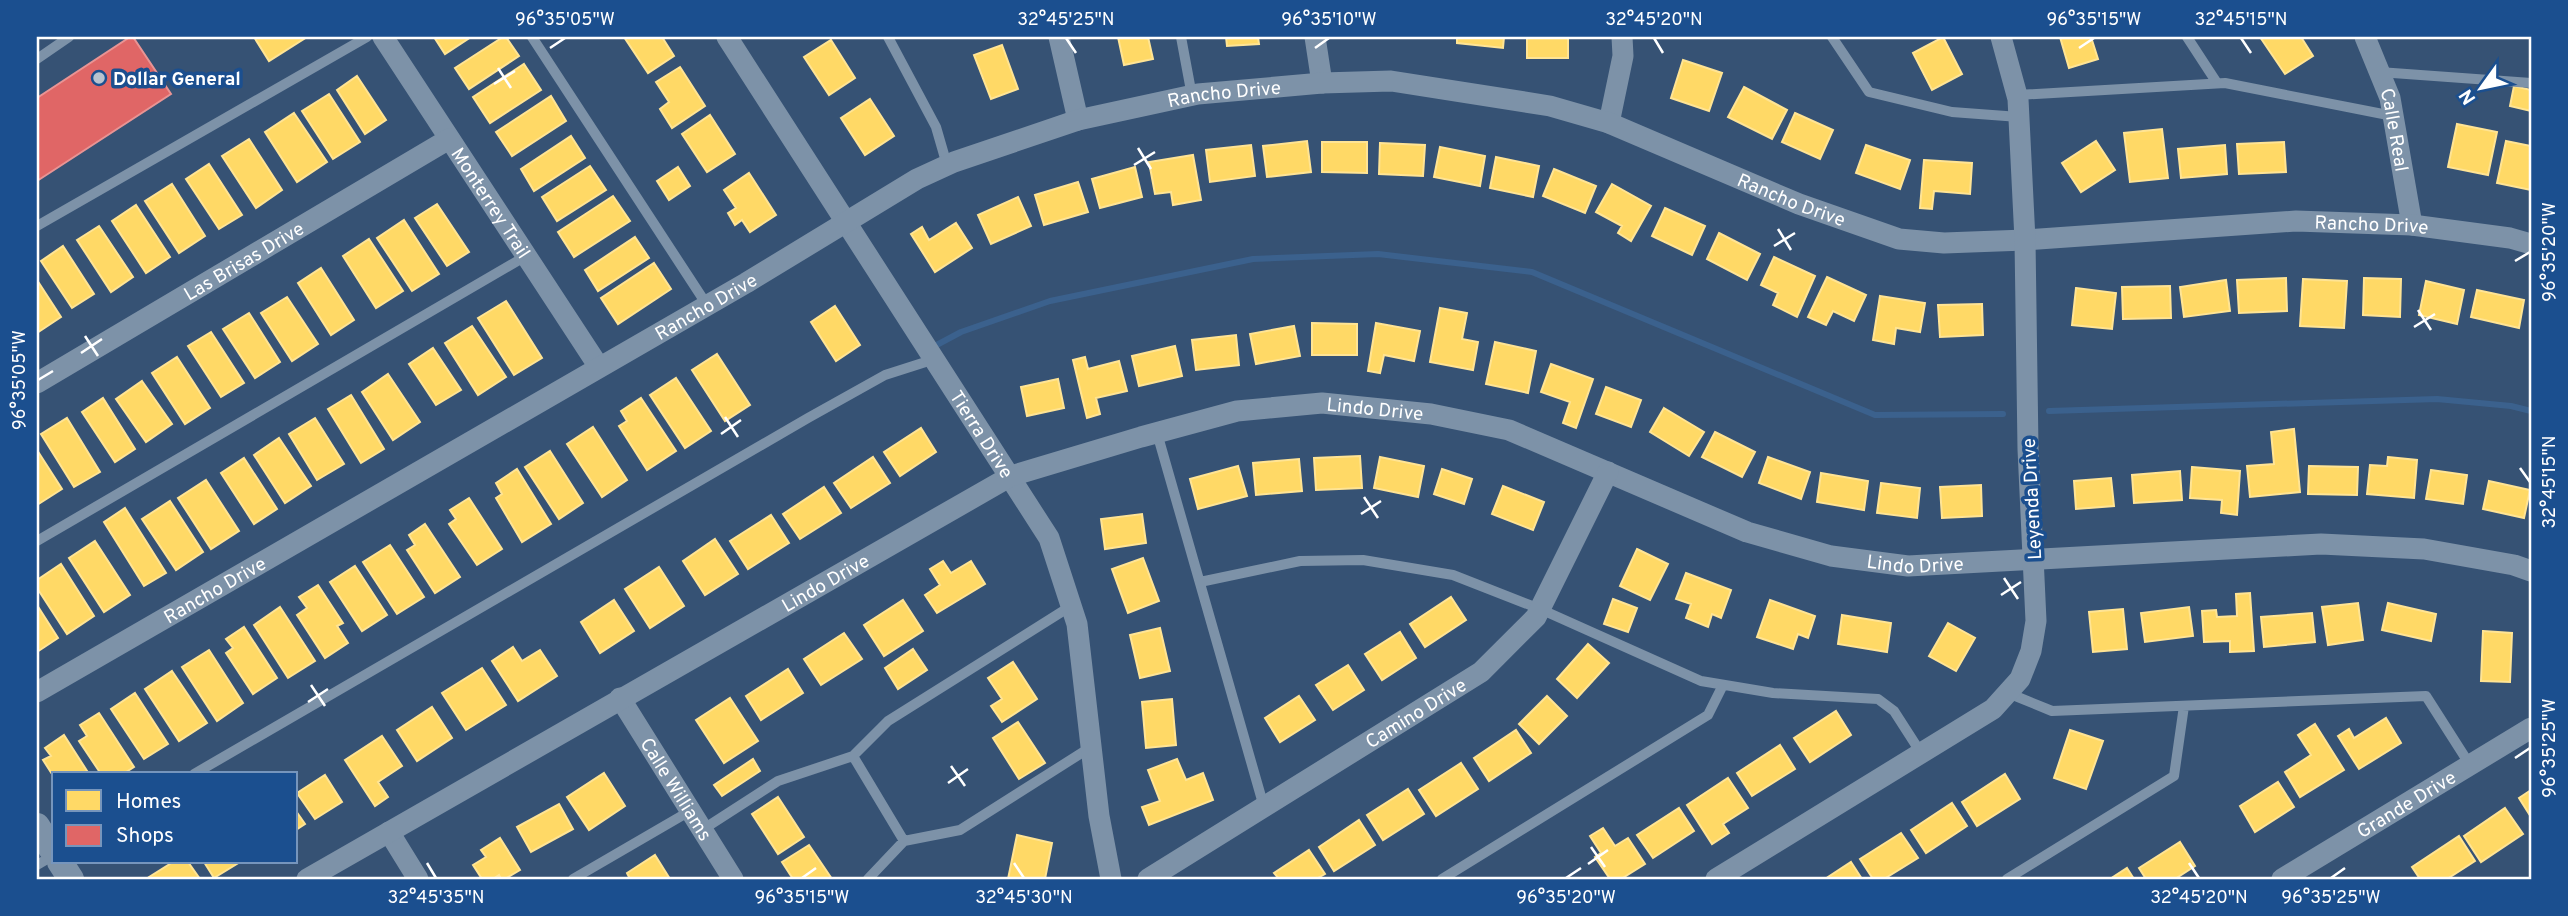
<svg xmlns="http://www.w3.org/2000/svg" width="2568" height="916" viewBox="0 0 2568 916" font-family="Overpass,sans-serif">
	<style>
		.homes { fill: #ffd966; stroke: #ffe494; stroke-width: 2 }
		.shops { fill: #e06666; stroke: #e99494; stroke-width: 2 }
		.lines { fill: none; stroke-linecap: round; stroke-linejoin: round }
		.stream { stroke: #3b618d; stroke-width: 6 }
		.service { stroke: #7d92a8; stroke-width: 10 }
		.minor { stroke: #7d92a8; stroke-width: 21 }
		.tertiary { stroke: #7d92a8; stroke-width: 26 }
		.ticks { fill: none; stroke: #fff; stroke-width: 2.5 }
		.poi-dot { fill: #b9c2ce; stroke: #1b4f8f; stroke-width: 2.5 }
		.labels { text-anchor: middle; stroke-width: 7; stroke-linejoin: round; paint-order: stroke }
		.poi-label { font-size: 19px; font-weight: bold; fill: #fff; stroke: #1b4f8f; text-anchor: start }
		.street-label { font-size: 19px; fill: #fff; stroke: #1b4f8f }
		.neatline { fill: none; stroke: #fff; stroke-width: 2.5 }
		.ticks-label { font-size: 18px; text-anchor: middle; fill: #fff }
	</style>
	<rect width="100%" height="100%" fill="#365274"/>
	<!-- homes -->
	<path class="homes" d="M254 37H307L269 61Z
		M434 37H471L445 54Z
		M503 37H506L519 56 469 89 455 68Z
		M624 37H662L674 56 648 73Z
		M1118 37H1148L1153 59 1124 65Z
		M1226 37H1258L1259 44 1227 46Z
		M1457 37H1504L1503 48 1457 43Z
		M1527 37H1568V58H1527Z
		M1943 37 1962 74 1932 90 1913 53Z
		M2060 37H2091L2098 59 2069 68Z
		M2260 37H2301L2313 56 2285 74Z
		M831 40 855 78 829 95 804 57Z
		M1002 45 1018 89 991 99 974 55Z
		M1683 60 1722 73 1709 111 1671 98Z
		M524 64 541 90 490 123 473 97Z
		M680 67 705 106 672 128 660 109 669 102 656 82Z
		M357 76 386 120 365 134 337 90Z
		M2514 86 2531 90V111L2510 106Z
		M1744 87 1787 110 1772 139 1728 117Z
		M329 94 360 142 333 159 302 111Z
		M551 96 566 121 512 156 496 132Z
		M870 99 894 136 865 155 841 118Z
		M294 113 327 162 297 182 265 132Z
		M1795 113 1833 130 1820 159 1782 142Z
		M710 115 735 154 707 172 682 134Z
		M2457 124 2497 132 2488 175 2448 167Z
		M2162 129 2168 178 2130 182 2124 133Z
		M571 136 585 158 534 191 521 169Z
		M249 139 282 190 256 208 222 156Z
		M1307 141 1311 172 1267 177 1263 146Z
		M2096 141 2115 170 2081 192 2062 163Z
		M2506 141 2531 146V190L2497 183Z
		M1322 142H1367V173L1322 172Z
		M2284 142 2286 172 2239 174 2237 144Z
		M1380 143 1425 145 1423 176 1379 174Z
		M1251 145 1255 176 1210 182 1206 150Z
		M1866 145 1910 160 1900 189 1856 173Z
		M2225 145 2227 174 2181 178 2178 149Z
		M1440 147 1485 156 1480 186 1434 177Z
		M1193 155 1201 200 1173 205 1171 192 1155 194 1149 162Z
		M1496 157 1539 166 1533 197 1490 188Z
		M1924 160 1972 163 1970 194 1934 191 1932 209 1920 208Z
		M209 164 242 215 219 229 186 179Z
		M590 166 606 190 557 221 542 197Z
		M678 167 690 186 669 200 657 181Z
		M1135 167 1142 197 1100 208 1092 179Z
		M1554 169 1596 186 1585 213 1543 196Z
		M749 173 776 215 750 232 742 220 735 225 728 213 736 208 724 190Z
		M1078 182 1088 212 1044 225 1035 195Z
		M172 184 205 236 179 253 145 201Z
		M1612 184 1651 206 1631 241 1618 233 1622 226 1596 212Z
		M613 196 630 221 574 257 558 232Z
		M1018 197 1031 226 991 244 978 215Z
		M437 204 469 252 447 266 415 218Z
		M136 205 170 257 146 273 112 221Z
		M1665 208 1705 226 1692 255 1652 236Z
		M404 220 439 274 412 291 377 238Z
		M956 223 972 248 935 272 911 234 922 227 929 240Z
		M99 226 133 277 111 292 77 240Z
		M1719 233 1760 254 1747 280 1707 259Z
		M635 237 649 258 598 291 585 270Z
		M369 239 403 291 376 308 343 256Z
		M63 246 94 294 72 308 41 261Z
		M1774 257 1815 276 1797 317 1773 305 1778 293 1761 285Z
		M654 263 671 289 618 324 601 298Z
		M321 268 354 320 331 335 298 283Z
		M1827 277 1866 295 1854 321 1833 311 1826 325 1808 317Z
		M2286 278 2287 311 2239 313 2237 280Z
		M2364 278 2401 279 2400 317 2363 315Z
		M2303 279 2347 281 2344 328 2300 326Z
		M37 280 61 317 37 333Z
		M2226 280 2230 311 2184 317 2180 287Z
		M2426 281 2464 290 2457 324 2419 315Z
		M2170 286 2171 318 2123 319 2122 287Z
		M2076 288 2116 293 2112 329 2072 325Z
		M2477 290 2524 300 2519 328 2471 317Z
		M1880 296 1925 303 1920 332 1896 328 1894 344 1873 340Z
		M287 297 318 344 292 361 261 313Z
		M506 301 542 358 514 375 478 318Z
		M1982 304 1983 335 1940 337 1938 305Z
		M835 306 860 345 836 361 811 322Z
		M1440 308 1467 313 1462 339 1478 342 1473 370 1430 362Z
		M249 313 280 362 255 378 223 329Z
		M1312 323 1357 324V355H1312Z
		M1376 323 1420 331 1414 361 1384 355 1380 373 1368 371Z
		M472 326 506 377 478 395 445 343Z
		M1294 326 1300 356 1256 364 1250 334Z
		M211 332 244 383 221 397 188 346Z
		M1236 335 1239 365 1196 370 1192 340Z
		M1495 342 1536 351 1528 393 1486 384Z
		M1175 346 1182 376 1139 386 1132 356Z
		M433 348 461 390 436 405 409 364Z
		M717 354 750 405 725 421 692 370Z
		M177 357 210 408 185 424 152 373Z
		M1085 357 1088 369 1119 361 1127 391 1096 398 1100 414 1087 418 1073 360Z
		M1551 364 1593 379 1576 428 1563 423 1570 402 1541 392Z
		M388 374 420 422 393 440 362 392Z
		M676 378 711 431 685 448 650 395Z
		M1058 379 1064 408 1027 416 1021 387Z
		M142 381 172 424 146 442 116 399Z
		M1606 387 1641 400 1631 427 1596 414Z
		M351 395 384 449 361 463 328 409Z
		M103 398 135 449 115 462 82 412Z
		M641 398 676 451 647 470 619 426 627 421 621 411Z
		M1664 408 1704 432 1689 456 1650 432Z
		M67 418 100 472 74 487 41 434Z
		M315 418 344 464 317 480 289 434Z
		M593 427 627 480 602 497 567 444Z
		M921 428 936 452 900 476 884 452Z
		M2294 429 2300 492 2250 497 2247 466 2274 464 2271 432Z
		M1715 432 1755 452 1742 477 1702 457Z
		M279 438 311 486 285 503 254 455Z
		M37 450 62 489 37 505Z
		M550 451 583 503 559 519 525 467Z
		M1360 456 1362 488 1316 490 1314 458Z
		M873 457 890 483 851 508 834 483Z
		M1380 457 1424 466 1418 497 1374 488Z
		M1768 457 1810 472 1801 499 1759 483Z
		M2388 457 2417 460 2414 498 2367 494 2370 465 2387 466Z
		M244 458 277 509 254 524 221 473Z
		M1299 459 1302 491 1256 495 1253 463Z
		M1238 466 1247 496 1198 509 1190 479Z
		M2309 466 2358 467 2357 495 2308 494Z
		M2192 467 2240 471 2237 515 2221 513 2222 500 2190 498Z
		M517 469 551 524 522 542 496 498 502 494 496 483Z
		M1442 469 1472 479 1464 504 1434 494Z
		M2431 470 2467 475 2463 504 2426 499Z
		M2180 471 2182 500 2134 503 2132 475Z
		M1821 473 1868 481 1864 510 1817 502Z
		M2111 478 2114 506 2076 509 2074 481Z
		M206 480 239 531 211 549 178 498Z
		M2489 481 2530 490 2524 518 2483 509Z
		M1881 483 1920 488 1917 518 1877 513Z
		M1981 485 1982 516 1942 518 1940 487Z
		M1503 486 1544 502 1533 530 1492 514Z
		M824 487 841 513 800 539 783 514Z
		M469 498 502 549 477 565 449 524 456 519 450 510Z
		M170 501 203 552 176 570 142 519Z
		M125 508 166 573 144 586 104 522Z
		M1142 514 1146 543 1105 549 1101 519Z
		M771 515 789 543 748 569 730 541Z
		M425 524 460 577 435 593 407 550 415 545 409 535Z
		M715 539 738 574 705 595 683 561Z
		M95 541 130 595 104 612 69 558Z
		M390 545 424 597 397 614 363 562Z
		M1637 549 1668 564 1650 600 1620 586Z
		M1143 558 1159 601 1128 613 1112 569Z
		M943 561 951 573 971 561 985 584 937 613 925 595 940 585 930 569Z
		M61 564 94 616 67 634 37 588V580Z
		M355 566 387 615 362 631 330 582Z
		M659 567 684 606 650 628 625 589Z
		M1686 573 1731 590 1721 618 1712 614 1708 627 1686 618 1691 604 1676 599Z
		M318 585 343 623 337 626 348 643 325 658 297 615 307 608 299 597Z
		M2250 593 2254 651 2230 652V641L2204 642 2202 611 2216 610 2217 617 2237 616 2236 594Z
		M1451 597 1466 620 1425 647 1410 624Z
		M1613 599 1637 608 1628 632 1604 624Z
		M614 600 634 631 600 653 581 622Z
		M903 600 923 631 884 656 864 625Z
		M1770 600 1815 616 1808 638 1798 634 1793 649 1757 637Z
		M2358 603 2363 640 2328 645 2322 607Z
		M2388 603 2436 614 2431 641 2382 630Z
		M37 605 58 638 37 652Z
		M280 607 315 661 288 678 254 625Z
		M2189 607 2193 636 2145 642 2141 613Z
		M2123 609 2127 649 2093 652 2089 612Z
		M2312 613 2315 642 2264 647 2261 617Z
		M1842 615 1891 623 1887 652 1838 644Z
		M1948 623 1975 638 1956 671 1929 656Z
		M244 627 277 678 253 694 226 653 233 648 226 639Z
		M1160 628 1170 671 1140 678 1130 635Z
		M2483 631 2512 633 2510 682 2481 681Z
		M1400 632 1416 658 1382 680 1365 654Z
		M844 633 862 659 821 685 804 659Z
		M1588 644 1609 663 1577 698 1557 679Z
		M513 647 522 661 540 650 557 676 518 701 492 661Z
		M913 649 927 670 898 689 885 668Z
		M209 650 243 703 217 721 182 667Z
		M1013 662 1037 699 1002 722 991 706 1002 699 988 678Z
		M1348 665 1364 690 1333 710 1316 685Z
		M482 668 506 705 466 730 442 693Z
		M788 669 803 693 761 720 746 696Z
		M172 671 207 723 179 741 145 689Z
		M135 693 168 744 144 759 111 709Z
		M1299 696 1315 720 1280 742 1265 718Z
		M1547 696 1567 716 1539 744 1519 724Z
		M730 698 758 741 724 763 696 720Z
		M1172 699 1176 745 1146 748 1142 702Z
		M432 707 452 738 417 761 397 730Z
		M1836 711 1851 735 1810 762 1794 738Z
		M99 713 134 767 123 774H101L79 741 87 736 80 725Z
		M2386 718 2401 743 2359 769 2338 736 2349 729 2354 738Z
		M1018 722 1045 763 1019 779 993 738Z
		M2315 724 2344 770 2300 797 2285 772 2311 755 2298 735Z
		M1516 730 1531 753 1489 781 1474 758Z
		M2070 730 2103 741 2086 789 2054 778Z
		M64 735 89 774H54V777L43 760 51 756 45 748Z
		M382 736 402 766 378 782 388 797 375 806 345 760Z
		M1780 745 1795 769 1752 796 1737 773Z
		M753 759 760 771 722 796 714 785Z
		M1177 759 1186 780 1203 773 1213 800 1149 825 1142 807 1160 801 1148 770Z
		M1461 763 1478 789 1436 816 1419 790Z
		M604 773 625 806 589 830 567 797Z
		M2005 774 2020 799 1977 826 1962 802Z
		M325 775 342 802 315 819 297 793Z
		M1728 778 1748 808 1723 824 1729 833 1712 844 1687 805Z
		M2278 782 2294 807 2255 832 2240 806Z
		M1408 789 1424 814 1383 840 1367 815Z
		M2531 790V817L2519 798Z
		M778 797 804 837 778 854 752 814Z
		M1952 803 1967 826 1926 853 1911 830Z
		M559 804 573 829 531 852 517 827Z
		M1679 808 1694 831 1653 858 1637 835Z
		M2505 808 2523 834 2481 862 2464 836Z
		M296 811 305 824 296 830Z
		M1359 820 1375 845 1334 871 1319 847Z
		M1603 828 1615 846 1628 838 1645 864 1621 879H1610L1595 857 1601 853 1590 836Z
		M1901 833 1918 858 1884 879H1873L1860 859Z
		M1017 835 1052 843 1045 879H1008Z
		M2459 836 2475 861 2447 879H2420L2412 867Z
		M500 838 520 870 505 879H501L499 875 493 879H482L473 865 486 857 481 850Z
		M2180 842 2195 866 2175 879H2146L2139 868Z
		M809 845 832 879H793L782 862Z
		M1309 850 1325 874 1316 879H1279L1274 873Z
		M655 855 670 879H630L627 873Z
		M173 862H188L200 879H146Z
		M204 862H240L214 878Z
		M1851 862 1862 879H1825Z
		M2127 868 2134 879H2110Z"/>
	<!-- shops -->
	<path class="shops" d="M130 37H133L171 94 37 181V98Z"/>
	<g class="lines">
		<!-- stream -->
		<path class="stream" d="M931 348 961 332 1050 301 1253 259 1378 254 1532 272 1875 415 2003 414
			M2049 411 2437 399 2511 406 2531 411"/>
		<!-- service -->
		<path class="service" d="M532 37 707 305
			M888 37 936 127 947 165
			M1181 37 1192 96
			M1832 37 1869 92 1952 112 2019 117
			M2187 37 2217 83
			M37 59 69 37
			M2379 72 2531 83
			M2017 95 2225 83 2393 116
			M37 226 367 37
			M1157 433 1264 807
			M37 541 526 256
			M1200 582 1300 561 1363 560 1453 575 1540 609 1701 681 1773 693 1878 699 1894 711 1921 753
			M2008 693 2052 711 2426 696 2470 765
			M853 756 904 841
			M194 774 808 418 885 375 935 359
			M702 830 778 781 853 756 888 721 1071 606
			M37 865 54 855
			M573 879 690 811
			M868 879 904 841 960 830 1091 747
			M1442 879 1708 715 1723 685
			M2007 879 2174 776 2184 706"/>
		<!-- minor -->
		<g class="minor">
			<path id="s1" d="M383 37 599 367"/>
			<path id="s2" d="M727 37 1049 538 1077 624 1099 816 1111 879"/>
			<path d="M1059 37 1078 120"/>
			<path d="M1315 37 1322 83"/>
			<path id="s3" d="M2365 37 2390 98 2412 225"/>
			<path d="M1609 123 1623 56 1622 37"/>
			<path id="s4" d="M37 383 449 139"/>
			<path id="s5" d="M37 692 746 283 917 179 954 162 1078 120 1198 94 1322 83 1391 81 1550 106 1609 123 1799 204 1899 239 1944 243 2025 240 2296 221 2412 225 2510 238 2531 244"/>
			<path id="s6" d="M620 698 733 879"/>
			<path d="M389 832 418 879"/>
			<path id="s7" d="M307 879 1011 476 1141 437 1237 411 1322 403 1431 414 1509 430 1747 532 1831 556 1908 566 2321 544 2424 549 2514 565 2531 571"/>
			<path id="s8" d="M1148 879 1481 672 1536 617 1608 472"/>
			<path d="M1716 879 1993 709 2020 679 2031 651 2036 621 2028 449 2025 240 2018 99 2001 37"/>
			<path id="s9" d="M2282 879 2531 728"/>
		</g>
		<!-- tertiary -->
		<path class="tertiary" d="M37 826 54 853
			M60 862 71 879"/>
	</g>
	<!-- ticks -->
	<path class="ticks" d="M1066 38 1076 53M1654 38 1663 53M2241 38 2251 53M550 48 565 38M1315 48 1329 38M2079 48 2094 38M498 68 511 88M494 84 515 71M1138 148 1151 169M1134 165 1155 152M1778 229 1791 250M1774 246 1795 233M2515 261 2530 252M2418 310 2431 330M2414 327 2435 314M85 336 98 356M81 353 102 339M38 380 53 371M725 417 738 437M721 434 741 420M2520 468 2530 482M1364 497 1378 518M1361 514 1381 501M2004 578 2018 599M2001 595 2021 582M311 685 325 706M308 702 328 689M2515 758 2530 748M951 766 965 786M948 783 968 769M1591 847 1605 867M427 863 436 878M1014 863 1024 878M2189 863 2199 878M1588 864 1608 850M802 878 816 868M1566 878 1581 868M2331 878 2345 868"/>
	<!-- markers -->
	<circle class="poi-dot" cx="99" cy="78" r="7"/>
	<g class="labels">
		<!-- poi labels -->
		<g class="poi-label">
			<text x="113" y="85">Dollar General</text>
		</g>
		<!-- street labels -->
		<g class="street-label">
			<text dy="7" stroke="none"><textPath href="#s5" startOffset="1339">Rancho Drive</textPath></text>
			<text dy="7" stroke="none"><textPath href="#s3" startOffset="98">Calle Real</textPath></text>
			<text dy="7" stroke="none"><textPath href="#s5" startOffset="1927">Rancho Drive</textPath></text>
			<text dy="7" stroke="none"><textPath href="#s1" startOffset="198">Monterrey Trail</textPath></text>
			<text dy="7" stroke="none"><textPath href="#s5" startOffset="2515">Rancho Drive</textPath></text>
			<text dy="7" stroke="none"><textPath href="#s4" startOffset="240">Las Brisas Drive</textPath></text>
			<text dy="7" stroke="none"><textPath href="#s5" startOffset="772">Rancho Drive</textPath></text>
			<text dy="7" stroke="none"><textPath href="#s7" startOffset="1185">Lindo Drive</textPath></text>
			<text dy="7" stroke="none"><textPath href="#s2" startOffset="472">Tierra Drive</textPath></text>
			<text transform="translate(2031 499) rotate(-93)" y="7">Leyenda Drive</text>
			<text dy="7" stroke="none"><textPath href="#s7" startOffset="1752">Lindo Drive</textPath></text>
			<text dy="7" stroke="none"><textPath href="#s7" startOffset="597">Lindo Drive</textPath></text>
			<text dy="7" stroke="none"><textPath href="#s5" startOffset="205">Rancho Drive</textPath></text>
			<text dy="7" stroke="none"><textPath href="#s8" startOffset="315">Camino Drive</textPath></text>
			<text dy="7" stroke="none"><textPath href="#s6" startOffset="107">Calle Williams</textPath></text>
			<text dy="7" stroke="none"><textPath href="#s9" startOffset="145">Grande Drive</textPath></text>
		</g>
	</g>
	<!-- border -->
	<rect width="2568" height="916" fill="none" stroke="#1b4f8f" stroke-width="77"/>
	<!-- legend -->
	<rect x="52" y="772" width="245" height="91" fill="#1b4f8f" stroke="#7695bc" stroke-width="2"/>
	<rect x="66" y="790" width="35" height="21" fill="#ffd966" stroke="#7695bc" stroke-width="2"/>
	<text x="116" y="808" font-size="21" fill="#ffffff">Homes</text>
	<rect x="66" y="825" width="35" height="21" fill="#e06666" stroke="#7695bc" stroke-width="2"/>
	<text x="116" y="842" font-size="21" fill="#ffffff">Shops</text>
	<!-- north arrow -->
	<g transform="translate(2481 88) rotate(237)" stroke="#1b4f8f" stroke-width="5" paint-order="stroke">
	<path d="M0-5L12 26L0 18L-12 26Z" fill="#ffffff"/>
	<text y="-10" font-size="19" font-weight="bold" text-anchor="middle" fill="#ffffff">N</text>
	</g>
	<rect x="38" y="38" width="2492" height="840" class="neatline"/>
	<g class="ticks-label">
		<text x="565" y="25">96°35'05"W</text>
		<text x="1066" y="25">32°45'25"N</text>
		<text x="1329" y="25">96°35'10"W</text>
		<text x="1654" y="25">32°45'20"N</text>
		<text x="2094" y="25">96°35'15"W</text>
		<text x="2241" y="25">32°45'15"N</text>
		<text transform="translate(2549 252) rotate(-90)" y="6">96°35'20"W</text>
		<text transform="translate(19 380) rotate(-90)" y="6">96°35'05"W</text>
		<text transform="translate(2549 482) rotate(-90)" y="6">32°45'15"N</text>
		<text transform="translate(2549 748) rotate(-90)" y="6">96°35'25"W</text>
		<text x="436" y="903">32°45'35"N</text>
		<text x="802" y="903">96°35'15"W</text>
		<text x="1024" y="903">32°45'30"N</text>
		<text x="1566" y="903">96°35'20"W</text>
		<text x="2199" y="903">32°45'20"N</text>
		<text x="2331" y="903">96°35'25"W</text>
	</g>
</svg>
